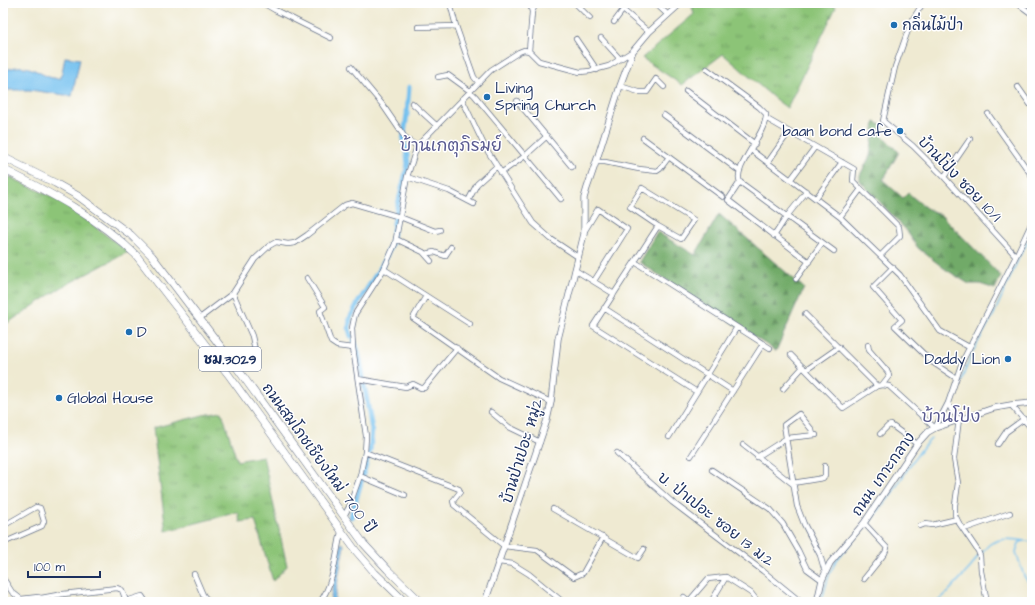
<svg xmlns="http://www.w3.org/2000/svg" width="1035" height="605" viewBox="0 0 1035 605" font-family="'Architects Daughter','Playpen Sans Thai',sans-serif">
	<style>
		.grass { fill: url(#grass-tufts); stroke: #547a6a }
		.forest { fill: url(#forest-firs); stroke: #466c63 }
		.water { fill: #75c1ef; stroke: #4878a6 }
		.lines { fill: none; stroke-linecap: round; stroke-linejoin: round }
		.stream { stroke: #75c1ef; stroke-width: 1.5 }
		.canal { stroke: #75c1ef; stroke-width: 5 }
		.minor-casing { stroke: #657087; stroke-width: 6 }
		.tertiary-casing { stroke: #657087; stroke-width: 7 }
		.primary-casing { stroke: #657087; stroke-width: 8 }
		.minor { stroke: #fff; stroke-width: 4.5 }
		.tertiary { stroke: #fff; stroke-width: 5.5 }
		.primary { stroke: #fff; stroke-width: 7 }
		.poi-dot { fill: #1f6fb2; stroke: #fff; stroke-width: 1.5 }
		.labels { text-anchor: middle; stroke-width: 3; stroke-linejoin: round; paint-order: stroke }
		.shield { fill: #fff; stroke: #5f6d8e; stroke-width: 1 }
		.shield-label { font-size: 14px; font-weight: bold; fill: #1b2f5e }
		.poi-label { font-size: 15px; fill: #1b2f5e; stroke: #fff; text-anchor: start }
		.street-label { font-size: 15px; fill: #1b2f5e; stroke: #fff }
		.quarter-label { font-size: 17px; fill: #595a90; stroke: #fff }
	</style>
	<defs>
		<pattern id="grass-tufts" width="24" height="20" patternUnits="userSpaceOnUse"><rect width="24" height="20" fill="#8cc477"/><path d="M3 7l-1-3M5 7V3M7 7l1-3M15 17l-1-3M17 17v-4M19 17l1-3" fill="none" stroke="#72a065"/></pattern>
		<pattern id="forest-firs" width="22" height="20" patternUnits="userSpaceOnUse"><rect width="22" height="20" fill="#71aa68"/><path d="M5 1l3.5 6h-7zM16 11l3.5 6h-7z" fill="#5c8b59"/></pattern>
	</defs>
	<rect width="100%" height="100%" fill="#fff"/>
	<filter id="ink" filterUnits="userSpaceOnUse"><feTurbulence type="fractalNoise" baseFrequency=".025" numOctaves="2"/><feDisplacementMap in="SourceGraphic" scale="8" xChannelSelector="R" yChannelSelector="G"/><feConvolveMatrix kernelMatrix="1 2 1 2 8 2 1 2 1" color-interpolation-filters="sRGB"/></filter>
	<filter id="wash" filterUnits="userSpaceOnUse"><feTurbulence type="fractalNoise" baseFrequency=".012" numOctaves="4" result="noise"/><feDisplacementMap in="SourceGraphic" scale="16" xChannelSelector="R" yChannelSelector="G"/><feGaussianBlur stdDeviation="0.9" result="paint"/><feColorMatrix in="noise" values="0 0 0 0 0 0 0 0 0 0 0 0 0 0 0 0 0 1.4 0 .05"/><feComposite in="paint" operator="in"/></filter>
	<g filter="url(#wash)">
		<rect width="100%" height="100%" fill="#efead2"/>
		<!-- grass -->
		<path class="grass" d="M691 3H708L710 6 714 3H829L836 7 787 108 775 99 723 54 682 85 642 58 694 14Z
			M3 174 48 195 76 212 128 252 62 287 3 326Z
			M222 412 237 461 263 456 287 566 273 581 255 520 240 522 238 512 166 531 153 428 203 415Z"/>
		<!-- forest -->
		<path class="forest" d="M875 122 883 126 882 136 899 152 883 180 903 198 908 193 926 208 941 215 945 219 1001 276 995 289 980 284H969L945 269 918 248 906 230 860 181V175L870 156Z
			M719 214 804 288 776 351 639 262 657 232 695 255Z"/>
		<!-- water -->
		<path class="water" d="M65 57 80 59 72 96 30 90H3V71C9 69 16 66 22 67 37 67 46 81 61 78Z
			M341 543 344 545 334 602H330Z"/>
		<g class="lines">
			<!-- stream -->
			<path class="stream" d="M952 404 972 353 994 314 1020 255 1032 235
				M1023 541 1019 543 1016 552 1024 576 1032 587
				M981 554C984 551 986 547 990 544 1002 536 1019 540 1032 542
				M821 602 829 575 836 561 889 498 912 462 924 446 931 439
				M937 602 946 594 971 567 978 556"/>
			<!-- canal -->
			<path class="canal" d="M351 336 349 329 350 318 358 303 382 265 391 245 395 217 408 164 406 148 403 141 407 114 409 87
				M351 517 370 450 372 430 360 361 357 348 354 341"/>
		</g>
	</g>
	<g filter="url(#ink)">
		<g class="lines">
			<defs>
				<path id="minor" d="M263 3 275 10 331 38
					M450 3 456 26 474 77 478 82
					M530 3 532 12
					M575 3 590 18
					M655 3 668 15
					M923 3 911 22 895 67 883 121 913 146 944 177 1016 256
					M1017 3 1032 14
					M614 22 623 10 649 32
					M418 27 456 26
					M601 38 620 59
					M576 39 597 70
					M529 51 532 12 536 3
					M351 67 382 104 406 139 417 146
					M707 69 759 107 766 114C767 133 732 168 740 182L834 251
					M438 77 448 75 470 91 475 96 561 199
					M620 86 639 92H647L656 79 664 87
					M1018 87 1032 107
					M686 91 755 144
					M462 99 485 147 533 223 551 239 578 257
					M517 101 572 167
					M412 103 437 126
					M988 114 1032 176
					M664 115 739 171
					M767 119 854 169 853 181 899 227 900 236 881 255
					M643 138 723 197
					M751 150 840 217 900 275 940 331 969 347
					M596 162H605L639 169 657 171 660 169 669 157
					M768 162 789 132
					M501 173 525 156 547 136
					M407 177 449 191 474 204
					M944 177 970 139
					M791 179 815 147
					M740 182 728 200 809 262
					M642 188 694 220 681 239 658 226 630 207Z
					M816 198 842 162
					M468 201 477 184 497 166
					M840 217 861 189
					M658 226 593 326 697 392
					M584 232 598 209 627 229 594 281
					M774 236 787 216 807 191
					M396 239 423 252 431 261
					M425 254 434 252 445 256 451 247
					M635 262 770 348
					M893 267 873 287 902 320 895 326 932 362 956 378
					M384 269 470 324
					M575 270 614 294
					M307 278 325 307 320 311 331 342 337 346 353 348
					M796 279 822 243
					M233 293 252 336 255 350
					M426 296 413 318 499 378 551 402
					M604 308 733 391
					M805 314 877 386 882 385 889 386 935 428 948 403 962 362 1016 256 1032 222
					M200 318 233 293 255 259 269 246 276 242 288 244 295 243 307 235 345 205 352 203 400 217 435 231 440 230
					M868 345 869 350 888 372 889 376 882 385
					M791 355 843 408 877 386
					M806 370 839 347
					M358 379 406 387 413 384 421 388H424L457 348
					M783 389 803 367
					M948 403 952 411 959 419 954 459 958 483 955 505V515L959 523 978 551 980 556 981 571 987 602
					M1011 405 1032 429
					M491 412 509 427 540 442
					M880 434 888 426 891 425 917 444
					M813 435 812 430 799 414 784 425 797 506 804 524 820 555 825 572
					M669 437 737 327
					M998 444 1006 432 1024 419
					M743 445 794 485
					M365 452 459 489 460 492 453 501 454 505 504 546 537 550 574 577 583 573 603 537
					M617 453 672 502 763 571 801 602
					M691 456 763 344
					M757 457 787 438 816 435
					M712 470 770 509 783 524 798 550 807 569 822 580
					M360 476 405 495
					M793 483 823 478 825 475V466
					M553 509 638 558 644 549
					M344 516 349 507 360 476 365 452 366 436 353 348 352 328 355 314 384 269 395 244 407 177 417 146 491 70 519 52 524 50 529 51 539 61 580 72 590 71 609 66 633 51
					M864 523 887 548 885 553 864 579
					M3 526 36 507 40 508 44 521 42 526 3 543
					M920 526 925 524 932 525 957 519
					M964 529 1010 513
					M499 562 513 564 529 574 563 602
					M194 574 203 595 209 602
					M3 578 12 592 21 599 38 597 41 598 43 602
					M684 597 689 601 708 579 726 577 751 593 758 602
					M41 598 63 594 117 588 122 590 126 601 142 596 146 602
					M320 602C334 583 336 554 341 532
					M711 602 726 577"/>
				<path id="tertiary" d="M485 602 547 420 551 402 558 339 584 234V198L587 188 596 162 620 86 633 51 649 32 681 3
					M817 602 822 580 830 563 864 523 917 444 928 432 935 428 994 408 1011 405 1032 403"/>
				<path id="primary" d="M3 157 55 183 78 196 131 235 152 256 237 368 364 544 388 570 421 602
					M3 169C51 193 97 217 136 255L228 374 356 551 375 573 405 602"/>
			</defs>
			<!-- minor casing -->
			<use href="#minor" class="minor-casing"/>
			<!-- tertiary casing -->
			<use href="#tertiary" class="tertiary-casing"/>
			<!-- primary casing -->
			<use href="#primary" class="primary-casing"/>
			<!-- minor -->
			<use href="#minor" class="minor"/>
			<!-- tertiary -->
			<use href="#tertiary" class="tertiary"/>
			<!-- primary -->
			<use href="#primary" class="primary"/>
		</g>
	</g>
	<!-- markers -->
	<g class="poi-dot">
		<circle cx="894" cy="25" r="4"/>
		<circle cx="487" cy="97" r="4"/>
		<circle cx="900" cy="131" r="4"/>
		<circle cx="129" cy="332" r="4"/>
		<circle cx="1008" cy="359" r="4"/>
		<circle cx="59" cy="398" r="4"/>
	</g>
	<g class="labels">
		<!-- shield labels -->
		<rect class="shield" x="199" y="347" width="62" height="24" rx="3"/>
		<g class="shield-label">
			<text x="230" y="364">ชม.3029</text>
		</g>
		<!-- poi labels -->
		<g class="poi-label">
			<text x="902" y="30">กลิ่นไม้ป่า</text>
			<text x="495" y="93">Living<tspan x="495" dy="17">Spring Church</tspan></text>
			<text x="892" y="136" text-anchor="end">baan bond cafe</text>
			<text x="137" y="337">D</text>
			<text x="1000" y="364" text-anchor="end">Daddy Lion</text>
			<text x="67" y="403">Global House</text>
		</g>
		<!-- street labels -->
		<g class="street-label">
			<text transform="translate(960 179) rotate(46)" y="5">บ้านโป่ง ซอย 10/1</text>
			<text transform="translate(522 451) rotate(-73)" y="5">บ้านป่าเปอะ หมู่2</text>
			<text transform="translate(319 458) rotate(54)" y="5">ถนนสมโภชเชียงใหม่ 700 ปี</text>
			<text transform="translate(883 474) rotate(-55)" y="5">ถนน เกาะกลาง</text>
			<text transform="translate(716 519) rotate(38)" y="5">บ. ป่าเปอะ ซอย 13 ม.2</text>
		</g>
		<!-- quarter labels -->
		<g class="quarter-label">
			<text x="451" y="151">บ้านเกตุภิรมย์</text>
			<text x="951" y="422">บ้านโป่ง</text>
		</g>
	</g>
	<!-- margin -->
	<rect width="1035" height="605" fill="none" stroke="#fff" stroke-width="16"/>
	<!-- scale -->
	<path d="M28 571v6h72v-6" fill="none" stroke="#1b2f5e" stroke-width="2"/>
	<text x="34" y="571" font-size="12" fill="#1b2f5e" stroke="#ffffff" stroke-width="3" paint-order="stroke">100 m</text>
</svg>
